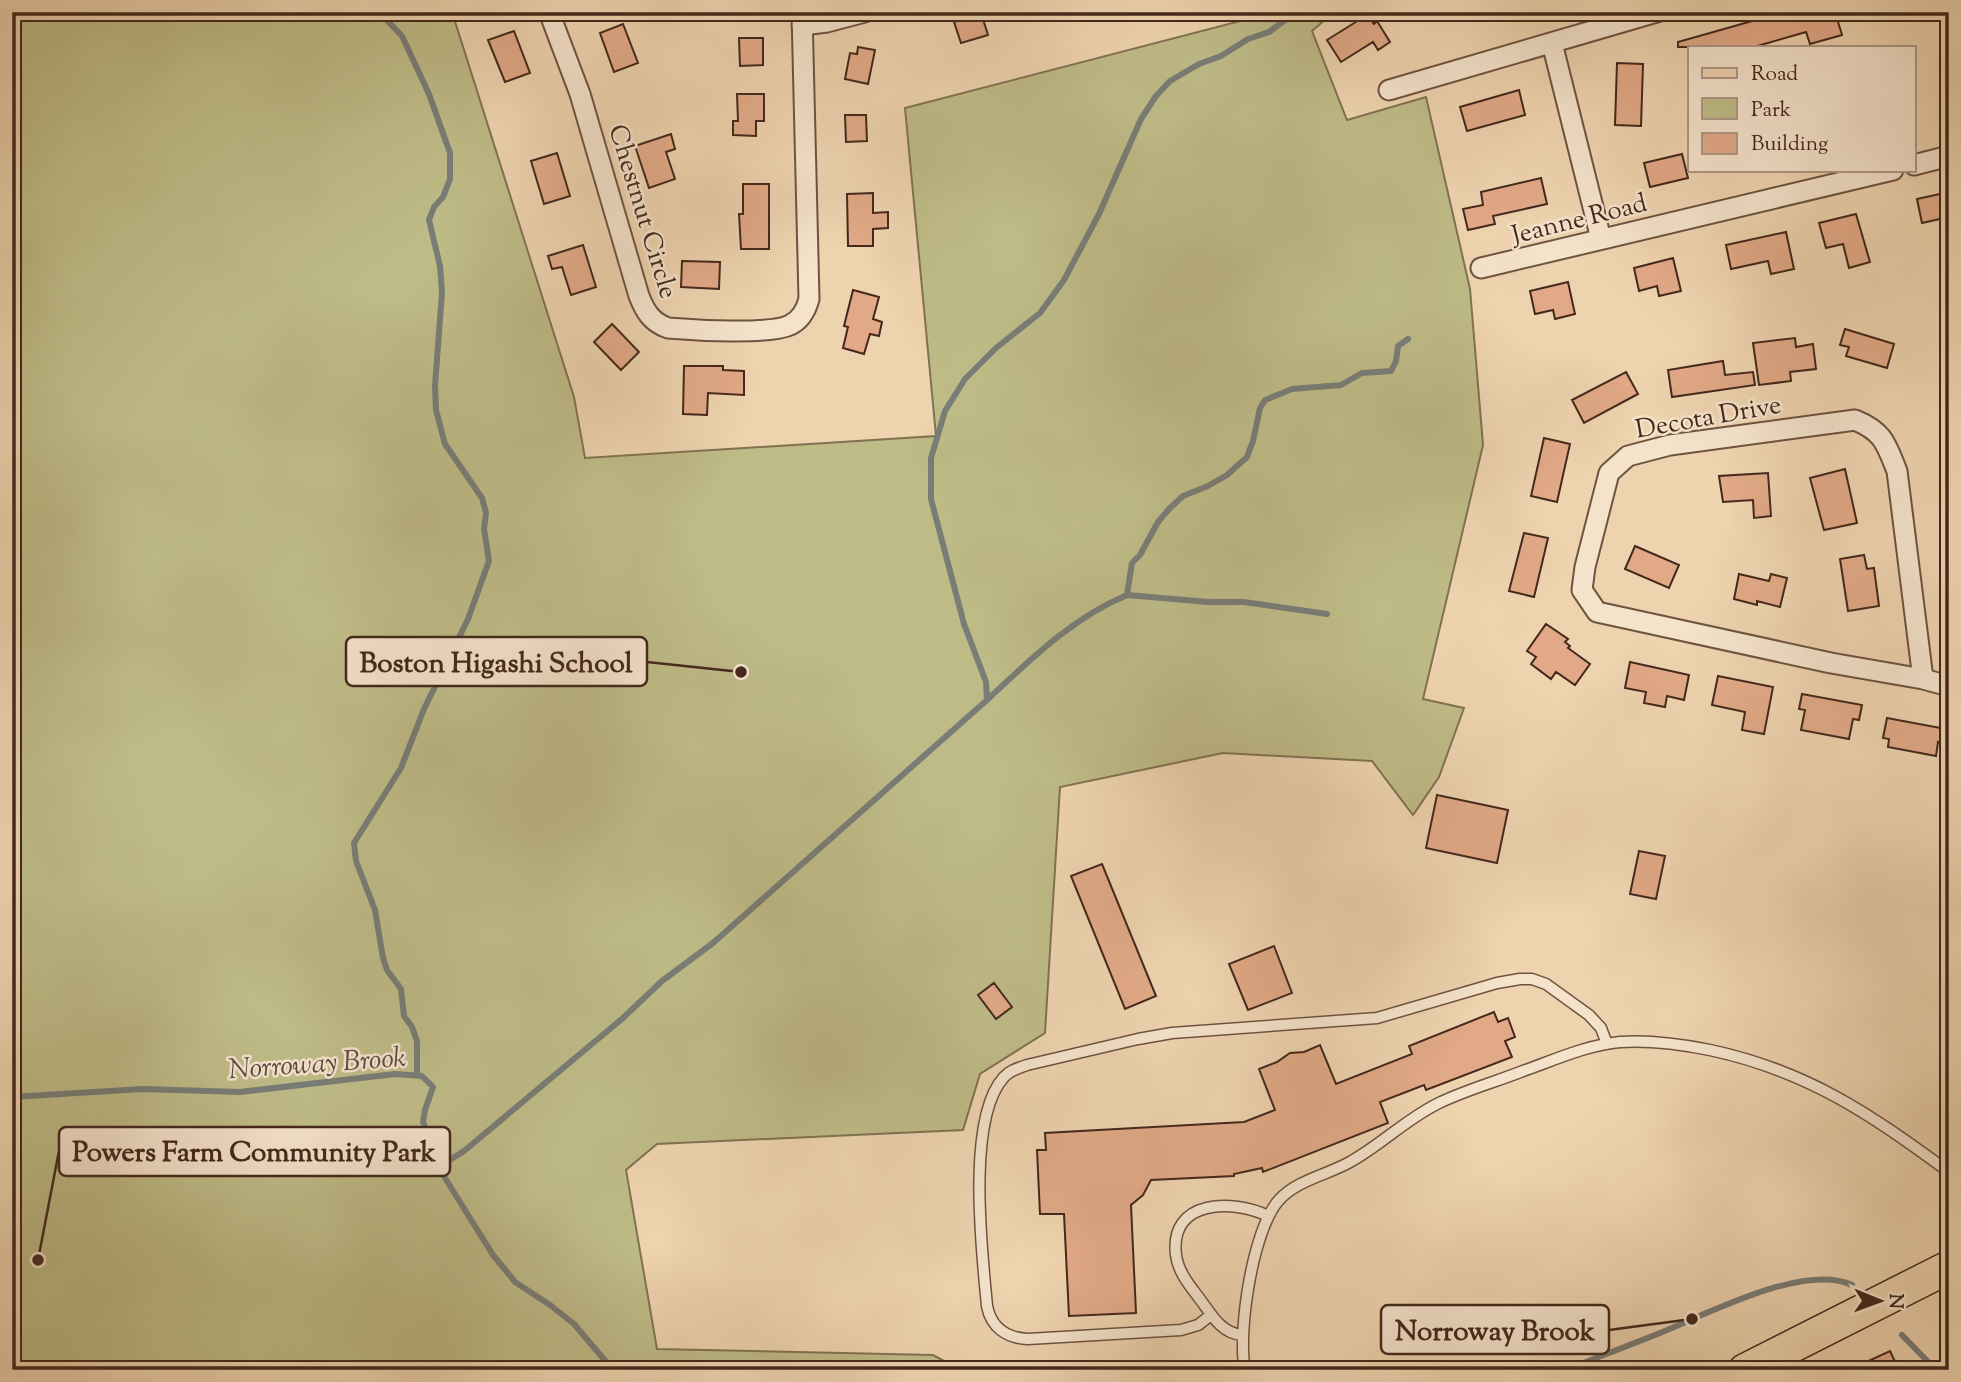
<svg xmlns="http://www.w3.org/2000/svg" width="1961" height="1382" viewBox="0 0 1961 1382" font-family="'Sorts Mill Goudy',serif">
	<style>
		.green { fill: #bebb87; stroke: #817252; stroke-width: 2 }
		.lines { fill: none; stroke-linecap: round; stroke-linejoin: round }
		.stream { stroke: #797d77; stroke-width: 6 }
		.building { fill: #e1a987; stroke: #44281c; stroke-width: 2 }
		.service-casing { stroke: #6e5341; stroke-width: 13 }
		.minor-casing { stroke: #6e5341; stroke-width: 23 }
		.primary-casing { stroke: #44281c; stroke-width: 35 }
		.service { stroke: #f4e2cb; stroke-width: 10 }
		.minor { stroke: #f4e2cb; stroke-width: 19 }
		.primary { stroke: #eed3af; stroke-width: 32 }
		.labels { text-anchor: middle; stroke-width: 5; stroke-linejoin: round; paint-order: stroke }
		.street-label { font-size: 26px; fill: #44281c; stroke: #f4e2cb }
		.water-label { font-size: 28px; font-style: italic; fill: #5a4c42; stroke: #f4e2cb }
		.leader { fill: none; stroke: #44281c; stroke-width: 2.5 }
		.callout-dot { fill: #44281c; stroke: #f4e2cb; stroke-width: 2.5 }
		.callout { fill: #f4e2cb; stroke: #44281c; stroke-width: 2.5 }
		.callout-label { font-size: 28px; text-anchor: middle; font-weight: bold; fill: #44281c }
	</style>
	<rect width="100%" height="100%" fill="#eed3af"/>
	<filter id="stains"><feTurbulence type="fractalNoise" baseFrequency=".00286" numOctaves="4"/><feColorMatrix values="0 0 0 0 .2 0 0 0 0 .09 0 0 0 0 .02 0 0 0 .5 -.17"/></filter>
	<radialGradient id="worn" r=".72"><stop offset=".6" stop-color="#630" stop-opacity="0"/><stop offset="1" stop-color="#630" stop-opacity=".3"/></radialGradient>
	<!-- green -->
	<path class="green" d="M12 12H452L574 397 585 458 936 436 905 108 1275 12H1334L1312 31 1347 120 1426 97 1470 289 1483 445 1423 699 1464 708 1439 777 1413 815 1372 761 1223 753 1060 787 1045 1033 980 1074 963 1130 657 1144 626 1170 657 1349 933 1355 961 1370H12Z"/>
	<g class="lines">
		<!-- stream -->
		<path class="stream" d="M379 12 402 36 429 94 450 153V179L443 197 434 207 429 220 440 266 442 292 435 386 436 410 445 444 482 498 486 513 484 529 489 561 468 619 424 709 401 768 354 843 356 861 375 910 383 958 387 970 401 989 404 1016 412 1027 417 1041V1075
			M1127 595 1208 602H1244L1327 614
			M987 700C1030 660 1072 618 1127 595L1132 563 1140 555 1158 522 1169 509 1183 496 1208 486 1227 475 1247 457 1253 441 1260 408 1265 400 1292 389 1341 385 1362 373 1391 371 1396 361 1398 346 1408 339
			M12 1097 143 1089 240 1092 395 1074 422 1076 433 1087 425 1110 423 1122 445 1178 493 1255 515 1282 550 1305 574 1324 613 1370
			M440 1166 464 1151 623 1018 662 981 713 943 987 700 986 682 964 624 931 499V458L945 411 965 379 996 348 1040 313 1064 280 1099 214 1141 119 1156 96 1170 81 1199 64 1221 56 1248 39 1269 32 1296 12
			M1902 1335 1936 1370
			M1566 1370C1595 1358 1625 1347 1655 1335 1704 1316 1803 1262 1852 1285"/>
	</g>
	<!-- building -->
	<path class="building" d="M1784 12H1835L1842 35 1810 44 1806 32 1754 47H1678V42Z
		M981 13 988 35 961 43 954 22Z
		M1367 15 1374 24 1377 21 1390 42 1378 50 1373 42 1341 62 1327 40Z
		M623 24 638 63 614 72 600 33Z
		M514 31 530 73 505 82 488 40Z
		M739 38H763V65L740 66Z
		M858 47 875 50 868 84 845 79 850 53 857 54Z
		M1617 63 1643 64 1641 126 1615 125Z
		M1519 90 1525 115 1467 131 1460 107Z
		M737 94H764V121H756V136L733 135V121H738Z
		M845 115H866L867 141 846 142Z
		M671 134 675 149 666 152 675 179 649 188 635 146Z
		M557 153 570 196 544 204 531 161Z
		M1682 154 1688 178 1650 187 1644 163Z
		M1541 178 1547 204 1493 216 1495 224 1468 230 1463 209 1483 205 1481 192Z
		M743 184H769V249H741L739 214H743Z
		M1949 192V217L1922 223 1917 199Z
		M873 193V213L888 212V228L873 229V246H848L847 194Z
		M1856 214 1870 262 1849 268 1843 244 1826 248 1819 223Z
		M1786 232 1794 269 1771 274 1768 261 1731 269 1726 245Z
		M583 245 596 287 571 295 562 267 552 269 548 256Z
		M1673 258 1681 291 1659 296 1657 286 1639 291 1634 268Z
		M682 261 720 262 719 289 681 287Z
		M1568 282 1575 314 1555 319 1553 310 1535 314 1530 291Z
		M853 290 879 297 873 319 882 322 879 336 870 334 864 354 843 348 848 327 844 326Z
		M612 324 639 352 621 370 594 342Z
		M1845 329 1894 344 1887 368 1846 356 1849 347 1840 345Z
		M1795 338 1796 347 1813 344 1816 369 1790 372 1791 381 1759 385 1753 343Z
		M1723 361 1725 375 1753 372 1755 385 1672 397 1668 370Z
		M684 366H723V370L744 371V395L708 393 707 415 683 414Z
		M1626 372 1638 394 1584 423 1572 400Z
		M1544 438 1570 444 1557 502 1531 496Z
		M1845 469 1857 523 1824 530 1810 478Z
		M1768 473 1771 516 1754 518 1753 500 1723 502 1719 476Z
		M1524 533 1548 538 1534 597 1509 591Z
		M1635 546 1679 565 1669 588 1625 569Z
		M1864 555 1867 569 1874 568 1879 606 1848 611 1840 559Z
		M1739 574 1769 581 1771 574 1787 578 1780 607 1757 601V605L1734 599Z
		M1546 624 1568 639 1565 642 1570 646 1568 648 1590 664 1575 685 1556 672 1551 679 1531 664 1536 657 1527 651Z
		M1630 662 1689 675 1684 700 1667 696 1665 707 1644 703 1646 692 1625 688Z
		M1718 676 1773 687 1764 734 1742 730 1745 712 1712 705Z
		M1802 694 1862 705 1859 720 1853 719 1849 739 1801 730 1805 710 1799 709Z
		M1887 718 1946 729 1943 743 1938 742 1936 756 1888 747 1889 739 1883 738Z
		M1437 795 1508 810 1497 863 1426 848Z
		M1639 851 1665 856 1656 899 1630 894Z
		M1102 864 1156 996 1125 1009 1071 876Z
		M1274 946 1292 993 1248 1010 1229 964Z
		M994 983 1012 1007 996 1019 978 995Z
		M1494 1012 1498 1022 1508 1018 1515 1037 1505 1041 1512 1057 1426 1090 1424 1085 1380 1102 1388 1123 1263 1172 1262 1168 1234 1174V1176L1151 1180 1143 1195 1131 1205 1136 1313 1069 1316 1064 1214H1040L1037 1150H1046L1045 1133 1244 1122 1275 1110 1259 1069 1277 1062 1290 1053 1304 1052 1320 1045 1336 1084 1412 1054 1409 1046Z
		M1890 1351 1899 1370H1849Z"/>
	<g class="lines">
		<defs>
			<path id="service" d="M1211 1315 1198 1325 1181 1330 1028 1339C1006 1338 991 1327 987 1306 982 1252 966 1118 1004 1077 1010 1070 1019 1068 1027 1065L1138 1039 1172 1033 1377 1018 1497 983 1520 979H1532L1546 984 1589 1015 1601 1028 1607 1044
				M1242 1335C1222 1333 1213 1317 1202 1302 1192 1288 1178 1273 1176 1255 1169 1199 1233 1199 1268 1216
				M1245 1370C1237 1333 1253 1228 1279 1200 1297 1180 1327 1175 1350 1162 1381 1145 1406 1119 1439 1103 1466 1090 1495 1082 1523 1071 1554 1060 1587 1045 1620 1042 1650 1040 1680 1044 1710 1050 1808 1071 1870 1114 1949 1172"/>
			<path id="minor" d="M549 12 580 94 639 296C645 311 651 322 668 328 692 330 770 335 790 325 801 320 806 310 809 299L802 12
				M802 25 827 22 865 12
				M1552 43 1601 239
				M1389 90 1657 12
				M1914 165 1949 156
				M1481 268 1893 170
				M1923 679 1897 471C1886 444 1884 432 1855 420L1670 445 1628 456 1609 473 1585 567 1582 590 1597 612 1831 663 1923 679 1949 686"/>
			<path id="primary" d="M1745 1370 1949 1267"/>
		</defs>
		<!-- service casing -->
		<use href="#service" class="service-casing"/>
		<!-- minor casing -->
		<use href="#minor" class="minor-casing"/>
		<!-- primary casing -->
		<use href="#primary" class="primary-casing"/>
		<!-- service -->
		<use href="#service" class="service"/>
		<!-- minor -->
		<use href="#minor" class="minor"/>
		<!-- primary -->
		<use href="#primary" class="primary"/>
	</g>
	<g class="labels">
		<!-- street labels -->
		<g class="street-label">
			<text transform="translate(644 211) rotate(73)" y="9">Chestnut Circle</text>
			<text transform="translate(1579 218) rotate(-14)" y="9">Jeanne Road</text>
			<text transform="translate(1708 416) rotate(-10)" y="9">Decota Drive</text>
		</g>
		<!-- water labels -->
		<g class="water-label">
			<text transform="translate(317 1062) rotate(-4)" y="10">Norroway Brook</text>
		</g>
	</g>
	<!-- callouts -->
	<path class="leader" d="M741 672L647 662M38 1260L59 1151M1692 1319L1609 1330"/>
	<g class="callout-dot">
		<circle cx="741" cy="672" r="7"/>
		<circle cx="38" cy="1260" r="7"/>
		<circle cx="1692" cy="1319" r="7"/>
	</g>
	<g class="callout">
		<rect x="346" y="637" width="301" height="49" rx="7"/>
		<rect x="59" y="1127" width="391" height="49" rx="7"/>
		<rect x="1381" y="1305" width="228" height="49" rx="7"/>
	</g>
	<g class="callout-label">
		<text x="496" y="672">Boston Higashi School</text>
		<text x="254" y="1161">Powers Farm Community Park</text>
		<text x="1495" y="1340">Norroway Brook</text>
	</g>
	<!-- margin -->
	<rect width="1961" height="1382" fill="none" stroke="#eed3af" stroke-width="42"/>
	<rect x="14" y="14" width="1933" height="1354" fill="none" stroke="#44281c" stroke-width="3.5"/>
	<rect x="21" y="21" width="1919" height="1340" fill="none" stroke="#44281c" stroke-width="2"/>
	<!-- legend -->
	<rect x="1688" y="46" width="228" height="126" fill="#f4e2cb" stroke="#ae9885" stroke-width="2"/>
	<rect x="1702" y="68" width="35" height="10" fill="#eed3af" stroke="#ae9885" stroke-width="2"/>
	<text x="1751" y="80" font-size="21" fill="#44281c">Road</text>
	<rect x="1702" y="98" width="35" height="21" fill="#bebb87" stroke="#ae9885" stroke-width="2"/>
	<text x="1751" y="116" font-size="21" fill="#44281c">Park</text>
	<rect x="1702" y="133" width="35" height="21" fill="#e1a987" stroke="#ae9885" stroke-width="2"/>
	<text x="1751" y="150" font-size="21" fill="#44281c">Building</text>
	<!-- north arrow -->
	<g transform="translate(1880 1301) rotate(91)" stroke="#f4e2cb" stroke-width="5" paint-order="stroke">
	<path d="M0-5L12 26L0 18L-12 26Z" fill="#44281c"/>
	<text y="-10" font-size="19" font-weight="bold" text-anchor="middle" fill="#44281c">N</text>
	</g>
	<rect width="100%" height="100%" filter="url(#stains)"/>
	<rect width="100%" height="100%" fill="url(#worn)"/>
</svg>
